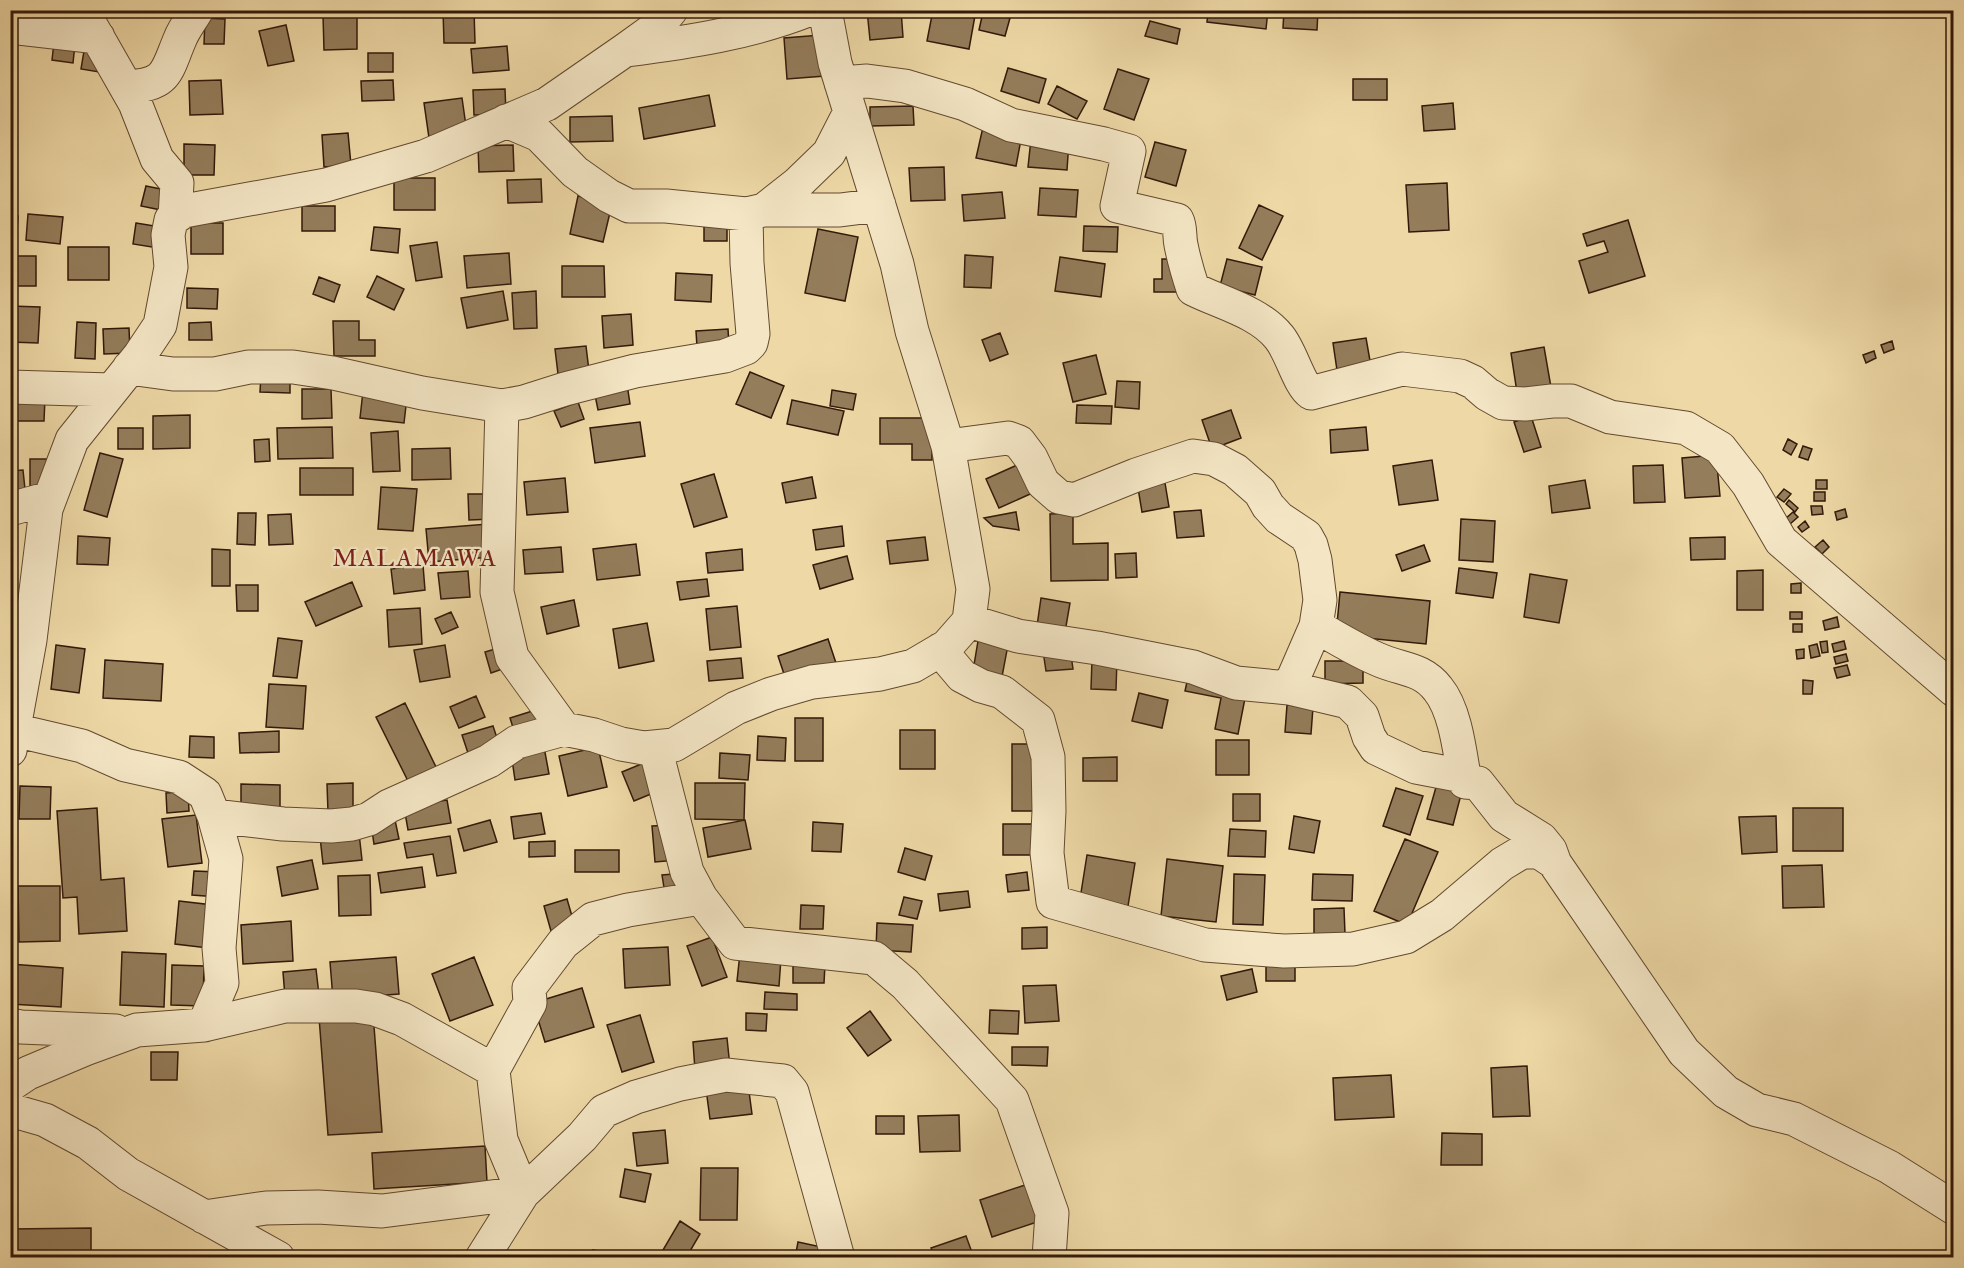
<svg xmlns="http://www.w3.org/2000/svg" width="1964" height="1268" viewBox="0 0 1964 1268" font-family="'IM FELL Great Primer',serif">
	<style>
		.building { fill: #947d5b; stroke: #331909; stroke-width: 1.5 }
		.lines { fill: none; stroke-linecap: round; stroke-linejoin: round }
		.minor-casing { stroke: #624930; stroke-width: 35 }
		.minor { stroke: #f4e6c5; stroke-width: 33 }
		.labels { text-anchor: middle; stroke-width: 4.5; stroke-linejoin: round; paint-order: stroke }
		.quarter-label { font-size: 24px; letter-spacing: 1.5px; fill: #7a1f14; stroke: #f4e6c5 }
	</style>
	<rect width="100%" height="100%" fill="#eed9a6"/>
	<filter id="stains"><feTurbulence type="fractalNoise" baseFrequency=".00333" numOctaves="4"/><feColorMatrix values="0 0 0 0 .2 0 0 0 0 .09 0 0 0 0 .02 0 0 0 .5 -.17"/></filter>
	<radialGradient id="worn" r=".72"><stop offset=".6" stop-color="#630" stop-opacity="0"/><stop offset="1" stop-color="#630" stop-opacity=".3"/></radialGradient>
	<!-- building -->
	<path class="building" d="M443 10H474L475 43H444Z
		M867 10H901L903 37 870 40Z
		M933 10H976L969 49 927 41Z
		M1208 10H1268L1266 29 1207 22Z
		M1284 10H1318L1317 30 1283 28Z
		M983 12 1010 18 1005 36 979 30Z
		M323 15H357V49L324 50Z
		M205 18 225 19 224 44H204Z
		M1150 21 1180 29 1177 44 1145 36Z
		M286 25 294 61 268 66 259 31Z
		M821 35 825 76 787 79 784 38Z
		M54 42 75 44 73 63 52 60Z
		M507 46 509 70 473 73 471 49Z
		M84 51 102 54 99 72 81 69Z
		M368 53H393V72H368Z
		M1008 68 1046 79 1039 103 1001 91Z
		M1118 69 1149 79 1134 120 1104 109Z
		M1353 79H1387V100H1353Z
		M221 80 223 114 190 115 189 81Z
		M393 80 394 100 362 101 361 81Z
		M1057 86 1087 101 1077 119 1048 104Z
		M505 89 506 114 474 115 473 90Z
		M709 95 715 126 644 139 639 108Z
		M462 98 467 133 429 138 424 103Z
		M1453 103 1455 129 1424 131 1422 106Z
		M913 106 914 125 870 126V107Z
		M612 116 613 141 570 142V117Z
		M983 127 1022 134 1016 166 976 158Z
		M348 133 351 165 324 167 322 135Z
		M1031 139 1069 141 1067 170 1028 167Z
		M1155 142 1186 150 1176 186 1145 177Z
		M184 144 215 145 214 175H184Z
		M513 145 514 171 479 172 478 146Z
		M944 167 945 200 911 201 909 168Z
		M394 178H435V210H394Z
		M541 179 542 202 508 203 507 180Z
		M1447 183 1449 230 1409 232 1406 185Z
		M146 186 171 191 166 211 141 206Z
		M1040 188 1078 190 1076 217 1038 215Z
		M1002 192 1005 218 964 221 962 195Z
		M578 196 612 204 603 242 570 234Z
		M1259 205 1283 216 1262 260 1239 248Z
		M302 206H335V231H302Z
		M28 214 63 217 60 244 26 240Z
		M10 215 18 216 17 231H10Z
		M704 216H727V241H704Z
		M1628 220 1645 276 1589 293 1579 261 1608 252 1604 241 1587 246 1583 234Z
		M136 223 161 227 158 248 133 244Z
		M191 223H223V254H191Z
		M1084 226 1118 227 1117 252 1083 251Z
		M374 227 400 229 398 253 371 250Z
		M818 229 858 237 845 301 805 293Z
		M437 242 442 277 416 281 410 246Z
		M68 247H109V280H68Z
		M509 253 511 284 467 288 464 256Z
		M965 255 993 257 991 288 964 287Z
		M10 256H36V286H10Z
		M1060 257 1105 264 1101 297 1055 291Z
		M1162 259H1178V292H1154V279H1162Z
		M1227 259 1262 267 1255 295 1220 286Z
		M562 266H604L605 297H562Z
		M676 273 712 275 711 302 675 300Z
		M377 276 404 289 394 310 367 297Z
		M319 277 340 285 334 302 313 294Z
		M187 288 218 289 217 309 187 308Z
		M503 291 508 320 467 328 461 298Z
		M536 291 537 328 514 329 512 293Z
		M10 306 40 307 38 343 10 342Z
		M631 314 633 345 604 348 602 316Z
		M333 321H359V340H375V356H334Z
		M77 322 96 323 95 359 75 358Z
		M211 322 212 340H189V323Z
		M129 328 130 353 104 354 103 329Z
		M728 329 729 345 697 347 696 331Z
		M1000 333 1008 354 990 361 982 340Z
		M1366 338 1372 372 1338 377 1333 343Z
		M1892 341 1894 349 1884 353 1881 345Z
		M586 346 589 371 558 374 555 349Z
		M1544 347 1552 393 1518 399 1511 353Z
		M1874 351 1876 358 1866 363 1863 355Z
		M1096 355 1106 394 1073 402 1063 363Z
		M750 372 784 386 771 418 736 404Z
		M261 375 290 376V393L260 392Z
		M1117 381 1140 382 1139 409 1115 407Z
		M627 384 630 404 598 410 594 390Z
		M302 389H331L332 418 302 419Z
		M832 390 856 394 853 410 830 406Z
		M363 391 407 397 404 423 360 418Z
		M10 397 45 398 44 421H10Z
		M792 400 844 411 838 435 787 424Z
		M578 402 584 419 561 427 554 411Z
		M1077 405 1112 406 1111 424 1076 423Z
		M1231 410 1241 438 1212 449 1202 420Z
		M190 415V448L153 449V416Z
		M1531 416 1541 447 1524 452 1514 422Z
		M880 418H932V460H912V444H880Z
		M640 422 645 456 595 463 590 428Z
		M332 427 333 458 278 459 277 428Z
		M1366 427 1368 450 1331 453 1330 430Z
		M118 428H143V449H118Z
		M398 431 400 471 373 472 371 433Z
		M269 439 270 461 255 462 254 440Z
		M1788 439 1797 444 1791 455 1783 450Z
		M1803 446 1812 449 1808 460 1799 457Z
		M450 448 451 479 412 480V449Z
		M100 453 123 459 107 517 84 510Z
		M1716 455 1720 496 1685 498 1682 458Z
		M30 459H49V486H30Z
		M1432 460 1438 500 1399 505 1393 466Z
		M1026 461 1039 490 999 508 986 479Z
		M1663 465 1665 502 1634 503 1633 466Z
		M300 468H353V495H300Z
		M23 470 26 499 10 500V471Z
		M714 474 727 517 694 527 681 484Z
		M812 477 816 498 786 503 782 483Z
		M565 478 568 512 527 515 524 482Z
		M1585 480 1590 508 1552 513 1549 486Z
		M1816 480H1827V489H1816Z
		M1165 483 1169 507 1142 512 1138 488Z
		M381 487 417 489 413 531 378 529Z
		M1784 489 1791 494 1784 502 1777 497Z
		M1814 492H1825V501H1814Z
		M468 494H493L494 519 469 520Z
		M1789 500 1798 508 1795 512 1786 504Z
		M1811 506H1822L1823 514 1812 515Z
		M1845 509 1847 517 1837 520 1835 512Z
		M1201 510 1204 536 1177 538 1174 512Z
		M1016 512 1019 530 993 526 984 518Z
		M1793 512 1798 517 1790 524 1785 519Z
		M238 513H256L255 545 237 544Z
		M1073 513V544L1108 543V580L1051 581 1050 514Z
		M291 514 293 544 269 545 268 515Z
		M1461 519 1495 521 1493 562 1459 560Z
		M1805 521 1809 527 1802 532 1798 527Z
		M488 524 491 557 429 562 426 529Z
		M842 526 844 546 816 550 813 530Z
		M78 536 110 538 108 565 77 564Z
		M925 537 928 560 890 564 887 541Z
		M1725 537V559L1691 560 1690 538Z
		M1823 540 1829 547 1822 554 1815 547Z
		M636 544 640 575 597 580 593 549Z
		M1424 545 1430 561 1402 571 1396 555Z
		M561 547 563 572 525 574 523 550Z
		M212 549 230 550V586H212Z
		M742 549 743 570 708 573 706 553Z
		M1136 553 1137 577 1116 578 1115 554Z
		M847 556 853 579 820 589 813 565Z
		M423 565 425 590 394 594 391 569Z
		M1459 568 1497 573 1493 598 1456 593Z
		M1763 570V610H1737V571Z
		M468 571 470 597 441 599 438 573Z
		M1530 574 1567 580 1559 623 1524 617Z
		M707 579 709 596 680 600 677 582Z
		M352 582 362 606 316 626 305 602Z
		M1801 583V593H1791V584Z
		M236 585H258V611H237Z
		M1340 592 1430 601 1426 644 1336 635Z
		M1041 598 1070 603 1065 632 1037 626Z
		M574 600 579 626 547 634 541 607Z
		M737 606 741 647 710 650 706 609Z
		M420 608 422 644 389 647 387 610Z
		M451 612 458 627 442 634 435 619Z
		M1790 612H1802V619H1790Z
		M1837 617 1839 627 1825 630 1823 621Z
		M647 623 654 661 619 668 613 629Z
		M1793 624H1802V632H1793Z
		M278 638 302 641 297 678 273 676Z
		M828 639 836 663 786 680 778 656Z
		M978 641 1008 645 1001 682 972 677Z
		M1827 641 1828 652 1822 653 1820 642Z
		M1844 641 1846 649 1834 652 1832 644Z
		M1817 644 1820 656 1811 658 1809 646Z
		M56 645 85 649 79 693 51 689Z
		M445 645 450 677 420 682 414 650Z
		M502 647 508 667 491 673 485 652Z
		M1070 648 1073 669 1046 671 1043 651Z
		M1804 649V658L1797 659 1796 650Z
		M1846 654 1848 661 1836 664 1834 657Z
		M741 658 743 678 709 681 707 661Z
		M1092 659H1117L1116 690 1091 689Z
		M105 660 163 664 161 701 103 698Z
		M1325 661H1363V683L1325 684Z
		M1847 665 1850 675 1837 678 1834 668Z
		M1188 677 1247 688 1238 734 1215 729 1221 698 1185 691Z
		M1803 680 1813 681 1812 694H1803Z
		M269 684 306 686 303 729 266 727Z
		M1139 693 1168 700 1162 728 1132 721Z
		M476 696 485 717 459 728 450 707Z
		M405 703 436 767 408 781 376 717Z
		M1287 705 1313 707 1311 734 1285 732Z
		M542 708 548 727 516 737 510 718Z
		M795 718H823V761H795Z
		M493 726 500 747 469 756 462 735Z
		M900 730H935V769H900Z
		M279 731V752L240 753 239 733Z
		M190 736 214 737V758L189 757Z
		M758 736 786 738 785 761 757 760Z
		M1216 740H1249V775H1216Z
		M1012 744H1040V811H1012Z
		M544 747 549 774 515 780 511 753Z
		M598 747 607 787 568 796 559 756Z
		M720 753 750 755 748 780 719 778Z
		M1117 757V781H1083V758Z
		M651 760 663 789 634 801 622 772Z
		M1438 780 1463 787 1453 825 1427 819Z
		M353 783V812H328L327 784Z
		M695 783H745L744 820 695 819Z
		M241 784 280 785V809L241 808Z
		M20 786 51 787 50 819H19Z
		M1396 788 1423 796 1410 835 1383 826Z
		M188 791 189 811 167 813 166 793Z
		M1233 794H1260V821H1233Z
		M447 800 451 823 408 830 404 807Z
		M97 808 101 880 124 878 127 931 79 934 77 897 63 898 57 811Z
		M1793 808H1843V851H1793Z
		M541 813 545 834 514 839 511 817Z
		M196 815 202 863 168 867 162 819Z
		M1294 816 1320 821 1314 853 1289 849Z
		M1776 816 1777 852 1742 854 1739 817Z
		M395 820 399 839 374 844 371 824Z
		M490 820 497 842 464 851 458 829Z
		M745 820 751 849 708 857 703 828Z
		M813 822 843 824 841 852 812 851Z
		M1003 824H1036V855H1003Z
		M674 825 677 860 655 862 652 826Z
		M1230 829 1266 831 1265 857 1228 856Z
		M359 833 362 860 323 864 320 837Z
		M450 836 456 873 437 876 433 854 407 858 404 843Z
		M1405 839 1438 852 1407 925 1374 911Z
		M555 841V856L529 857V842Z
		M905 848 932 856 925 880 898 872Z
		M575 850H619V872H575Z
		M1087 855 1135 863 1128 906 1080 899Z
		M1167 859 1223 866 1216 922 1161 916Z
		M312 860 318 889 282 896 277 867Z
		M1822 865 1824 907 1783 908 1782 866Z
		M422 867 425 887 381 893 378 873Z
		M194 871 219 872 218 897 192 895Z
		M1027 872 1029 890 1008 892 1006 875Z
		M686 873 688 891 665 894 662 875Z
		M1234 874 1265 875 1263 925 1233 924Z
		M1313 874 1353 875 1352 901 1312 900Z
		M370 875 371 915 339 916 338 876Z
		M18 886H60V941L19 942Z
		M968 891 970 907 940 911 938 894Z
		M904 897 922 901 917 919 899 915Z
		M567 899 574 923 551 931 544 906Z
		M179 901 213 905 208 948 175 944Z
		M801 905 824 906 823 929H800Z
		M1344 908 1345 934 1314 935V909Z
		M291 921 293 961 243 964 241 925Z
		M877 923 913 925 911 952 876 950Z
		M1047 927V948L1022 949V928Z
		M712 937 727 977 702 986 687 946Z
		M668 947 670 985 625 988 623 949Z
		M122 952 166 954 164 1007 120 1005Z
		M740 953 781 958 779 986 737 981Z
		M396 957 399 994 333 999 330 962Z
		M474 957 493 1005 450 1021 432 974Z
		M1266 959H1295V981H1266Z
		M10 964 63 968 61 1007 10 1004Z
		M793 964H825L824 983H793Z
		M172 965 204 966 203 1006 171 1005Z
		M316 969 319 995 285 997 283 972Z
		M1252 969 1257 992 1227 1000 1221 976Z
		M1056 985 1059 1021 1025 1023 1023 986Z
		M582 988 594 1027 545 1042 533 1003Z
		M765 992 797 994V1010L764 1009Z
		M990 1010 1019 1011 1018 1034 989 1033Z
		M870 1011 891 1040 868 1056 847 1028Z
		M373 1013 382 1132 328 1135 319 1017Z
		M746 1013 767 1014 766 1031 746 1030Z
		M640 1015 654 1062 622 1072 607 1025Z
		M727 1038 730 1067 695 1070 693 1042Z
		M1012 1047H1048L1047 1066 1012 1065Z
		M151 1052H178L177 1080H151Z
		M1527 1066 1530 1116 1493 1117 1491 1068Z
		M1391 1075 1394 1117 1335 1120 1333 1078Z
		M748 1084 752 1114 710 1119 706 1089Z
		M959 1115 960 1151 920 1152 918 1116Z
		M876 1116H904V1134H876Z
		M665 1130 668 1163 637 1166 633 1133Z
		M1442 1133 1482 1134V1165H1441Z
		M485 1146 487 1182 374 1189 372 1153Z
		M701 1168H738L737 1220H700Z
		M625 1169 651 1174 645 1202 620 1197Z
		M1028 1184 1040 1221 992 1237 980 1200Z
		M680 1221 700 1234 686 1258H676L663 1250Z
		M91 1228V1258H11V1229Z
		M966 1236 974 1258H935L931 1248Z
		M798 1242 826 1248 824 1258H795Z
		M593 1250 615 1254 614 1258H592Z"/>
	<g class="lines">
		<defs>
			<path id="minor" d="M82 10 135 103 157 159 177 183 175 217
				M10 27 98 37
				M627 50C689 42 750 33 808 10
				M841 83 867 81 905 86 965 104 1011 125 1104 144 1129 151 1117 206 1177 220C1181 228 1179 236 1181 245 1184 260 1188 274 1193 289 1221 303 1259 312 1279 337 1291 351 1299 385 1311 393L1402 369 1460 376 1473 382 1487 394 1503 403 1525 404 1552 401H1571L1610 417 1686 428 1720 448 1748 484 1781 541 1954 690
				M127 87C168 85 166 72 180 39 184 29 191 20 197 10
				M506 121 539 135 575 172 609 196 629 206H666L746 214 764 210H840L879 205
				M764 210 797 184 829 153 850 112
				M129 368 173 374H215L249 367H293L333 373 422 393 502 406 524 402 565 389 635 371 725 356 746 348 751 343 753 334 747 263 746 214
				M10 387 111 390
				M502 406 497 592 512 657 564 729
				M948 446 1008 438 1019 442 1031 458 1043 483 1059 497 1074 500 1136 475 1193 456 1214 459 1235 470 1260 492 1268 506 1279 518 1306 536 1311 545 1315 560 1320 600 1316 626 1289 688
				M10 509 50 498
				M969 621 1018 636 1097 648 1193 667 1236 683 1289 688 1348 702 1362 716 1369 737 1376 748 1416 767 1463 776 1465 782 1478 783 1504 816 1541 839 1550 850 1554 861
				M1316 626C1336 638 1356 650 1377 659 1400 670 1421 667 1438 689 1456 711 1460 754 1465 782
				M940 650 962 676 981 686 1002 692 1038 720 1048 757 1049 811 1047 853 1053 902 1205 945 1284 951 1353 949 1406 937 1442 915 1502 864 1522 852H1539L1554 862 1684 1052 1726 1092 1757 1110 1794 1119 1889 1167 1954 1208
				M655 747 687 872 701 898 735 943 874 958 905 984 1012 1100 1052 1213 1049 1258
				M10 750 30 640 46 509 72 440 140 355 160 325 171 267 168 235 171 220 184 211 326 185 426 156 547 104 625 50 657 27 671 10
				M214 816 283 824 331 826 352 824 369 819 389 806 489 761 517 742 564 729 594 735 621 744 644 748 674 745 736 708 771 694 812 682 880 674 913 666 947 646 969 621 973 589 948 446 912 331 897 264 835 63 825 10
				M10 1025 21 1027 116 1031
				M204 1025 285 1006H356L375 1009 402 1019 493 1070
				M10 1085 28 1073 85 1049 137 1030 204 1025 222 983 219 948 226 859 214 816 205 794 179 777 125 765 82 746 14 730
				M10 1110 45 1120 88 1143 128 1174 278 1258
				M204 1217 266 1208 318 1207 382 1211 523 1193 582 1137 604 1111 636 1097 680 1084 726 1075 783 1081 792 1092 838 1258
				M482 1258 523 1193 501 1140 493 1070 530 1003 529 988 563 943 593 919 628 910 701 898"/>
		</defs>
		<!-- minor casing -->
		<use href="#minor" class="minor-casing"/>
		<!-- minor -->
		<use href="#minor" class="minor"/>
	</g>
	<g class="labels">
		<!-- quarter labels -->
		<g class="quarter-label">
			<text x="415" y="566">MALAMAWA</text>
		</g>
	</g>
	<!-- margin -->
	<rect width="1964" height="1268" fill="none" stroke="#eed9a6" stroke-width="36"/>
	<rect x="12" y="12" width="1940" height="1244" fill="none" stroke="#331909" stroke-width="3"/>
	<rect x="18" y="18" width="1928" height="1232" fill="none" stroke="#331909" stroke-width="1.5"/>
	<rect width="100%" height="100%" filter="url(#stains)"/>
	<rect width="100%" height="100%" fill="url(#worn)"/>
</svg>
